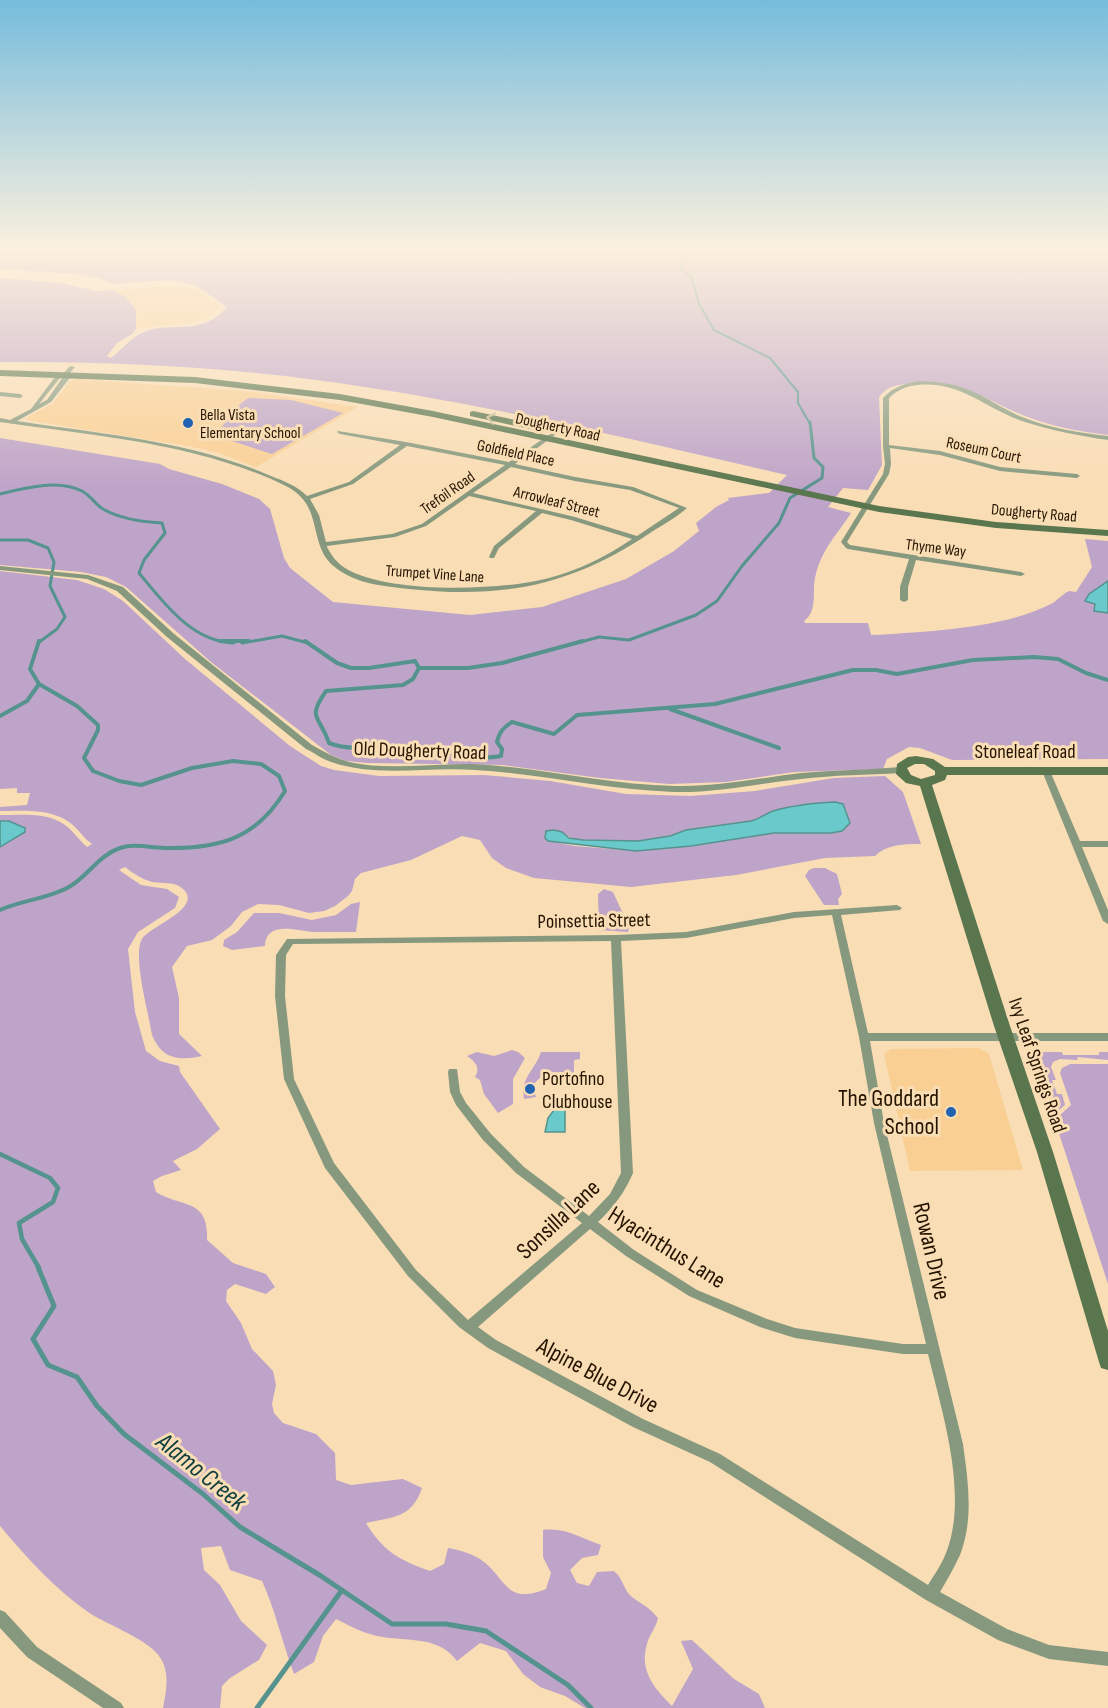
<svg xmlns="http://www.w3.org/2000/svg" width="1108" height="1708" viewBox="0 0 1108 1708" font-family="'Sofia Sans Condensed',sans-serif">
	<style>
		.built { fill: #f9cf94 }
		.green { fill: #bea4c8; fill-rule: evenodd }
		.water { fill: #6acacb; stroke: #55938e; stroke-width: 1.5 }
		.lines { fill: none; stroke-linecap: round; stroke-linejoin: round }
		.stream-far4 { stroke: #55938e; stroke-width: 2 }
		.stream-far3 { stroke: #55938e; stroke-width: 3 }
		.stream-far2 { stroke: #55938e; stroke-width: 4 }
		.stream-far1 { stroke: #55938e; stroke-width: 4.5 }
		.stream { stroke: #55938e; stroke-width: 5 }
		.street { fill: #86997e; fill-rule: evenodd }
		.secondary { fill: #5a764e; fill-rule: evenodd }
		.oneway { stroke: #c9be96 }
		.poi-dot { fill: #2162b3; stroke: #f9ddb5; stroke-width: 2 }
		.labels { text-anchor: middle; stroke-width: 6; stroke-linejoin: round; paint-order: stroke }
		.far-poi-label { font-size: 16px; fill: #251400; stroke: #f9ddb5; text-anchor: start }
		.far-street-label { font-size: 16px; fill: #251400; stroke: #f9ddb5 }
		.street-label { font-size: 20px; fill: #251400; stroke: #f9ddb5 }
		.poi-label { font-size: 20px; fill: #251400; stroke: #f9ddb5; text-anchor: start }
		.near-poi-label { font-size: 24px; fill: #251400; stroke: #f9ddb5; text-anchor: end }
		.near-street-label { font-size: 24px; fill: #251400; stroke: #f9ddb5 }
		.near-water-label { font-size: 26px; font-style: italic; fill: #0e3d3d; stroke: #f9ddb5 }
	</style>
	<rect width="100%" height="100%" fill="#f9ddb5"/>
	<!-- built -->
	<path class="built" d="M162 286 194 288 218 304 219 308 212 315 198 321 136 329 137 315 133 305 126 297 115 291Z
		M76 379 246 391 358 407 256 467 219 453 188 446 27 420V417L52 404 70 381Z
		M979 1048 989 1054 1023 1170 910 1171 884 1054 891 1049Z"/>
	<!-- green -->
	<path class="green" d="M0 249H1108V435C1083 432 1060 428 1036 420 987 404 963 375 906 384 895 385 884 388 879 398L882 465 868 490 843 488 828 507 851 513C836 536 821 550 815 578 812 591 818 611 804 621L805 623H868L871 635C923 632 1002 629 1051 604 1057 601 1062 594 1069 591L1076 592 1092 567 1085 539 1108 541V759L952 760 920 748 909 747 887 759 883 769 794 772 726 782 669 784 600 778 503 765 367 763 346 761 331 755 211 662 126 587 106 577 81 572 0 565V438L160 464 169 469 222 484 259 499 270 509 284 558 290 568 333 602 470 615 542 607 626 579 674 551 699 531 696 523 716 507 729 500 728 498 769 493 787 475C631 439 475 401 316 380 211 366 106 361 0 362V278L61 283 96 291 112 290 126 297 136 310V329L132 334 117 343 107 356 111 358C122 350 131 337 144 332 174 320 200 338 227 307L195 285 169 280 112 284 99 278 75 274 0 269Z
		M249 398 291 400 343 413 272 454 216 436C220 429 240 400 249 398Z
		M0 571 77 580 104 589 123 601 185 659 290 746 321 766 334 770 379 776 484 775 550 781 626 794 690 796 755 791 834 778 885 776 903 792 921 844C905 844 887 844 875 856L825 858 736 875 631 887 534 878 506 868 492 858 480 840 462 836 411 860 361 873 355 879 352 891 348 896 335 906 324 911 309 913 279 905 258 904 242 912 231 926 212 940 187 946 172 967 179 998V1034L202 1056C178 1061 162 1059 152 1035 149 1015 132 955 142 939 150 926 204 908 183 889 175 881 163 884 152 882 142 879 134 874 125 867L119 870 141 885 167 889 179 897 175 908 138 932 128 949 135 1012 146 1051 160 1061 179 1066 180 1072 220 1129 197 1149 173 1161 181 1170 162 1176 153 1181 156 1192C182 1208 209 1198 207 1240L233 1263 266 1274 275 1287 266 1294 235 1284 227 1290 226 1301 241 1323 252 1349 273 1371 276 1385 272 1404 274 1413 283 1423 316 1434 335 1453 336 1480 351 1485 403 1479 422 1488C412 1518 393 1517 366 1523 383 1551 399 1560 430 1571L444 1564 448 1548C459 1550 470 1553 480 1559 506 1576 504 1606 546 1589L551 1573 543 1557V1530C565 1527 581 1538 601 1545L598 1555 582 1558 570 1570 577 1583 589 1586 597 1572 614 1571C624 1579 623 1590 632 1597 644 1606 647 1605 658 1618 656 1628 649 1635 647 1644 639 1671 654 1688 672 1706L693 1669 681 1641 692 1640 734 1679 759 1694 765 1708H585L565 1696 540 1687 523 1674 506 1651 480 1643 457 1661C436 1632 400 1644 370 1634 358 1631 347 1624 336 1619L323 1636 314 1662 294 1674C282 1642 276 1612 262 1581L230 1570 221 1546 201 1548 204 1570 220 1585 241 1621 267 1645 259 1660 230 1678 222 1686 220 1708H163C166 1692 170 1674 161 1659 151 1640 107 1625 88 1612 54 1588 27 1558 0 1526V815C20 815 45 812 62 823 72 829 79 840 87 847L92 844C83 838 78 828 69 822 50 808 22 811 0 811V807L27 805 30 793H17V788L0 789ZM835 802 846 809 849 823 842 831 831 833H774L691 846 636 851 575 846 548 841 565 834C576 845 639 842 656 839 668 837 679 831 692 829 711 826 731 823 751 821 759 819 765 814 773 811 793 805 814 804 835 802Z
		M814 868H825L837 874 842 894 838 899 839 905H824L805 876 809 870Z
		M604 889 613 892 629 927 628 932 599 930 598 894Z
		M360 902 356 932C341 932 327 932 313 932 298 931 266 920 265 946L232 950 223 946 224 940 237 932 254 913H279L312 920 336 915 351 904Z
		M512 1050 518 1052 525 1058 513 1079V1104L498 1113 484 1094 480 1080 475 1077C481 1068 475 1061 467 1056L477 1052 494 1056Z
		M541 1052H580V1059L574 1060V1076C556 1070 544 1070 532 1087L536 1097 524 1099C521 1076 534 1072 541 1052Z
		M1040 1052H1062L1063 1055H1099V1052H1108V1060L1077 1057 1078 1060 1060 1059 1053 1062 1051 1067 1056 1080H1052L1057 1094H1062L1065 1105 1053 1115 1034 1058Z
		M1070 1064H1108V1284L1054 1118 1059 1116 1071 1105 1060 1073 1062 1068Z"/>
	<!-- water -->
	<path class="water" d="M1108 581V613L1094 611 1095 604 1085 601 1089 594Z
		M835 802 843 804 850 823 842 831 831 833H774L691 846 636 851 548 841 545 838 546 831 554 830 562 832 569 838 583 840 638 841 670 836 686 830 751 821C759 819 765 814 773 811 793 805 814 803 835 802Z
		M0 821H9L25 828V832L0 847Z
		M557 1106H565V1132H545L548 1118Z"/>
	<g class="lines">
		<!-- stream-far4 -->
		<path class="stream-far4" d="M682 264 681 269 692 278 699 304 714 330 770 358 798 392V403L810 424"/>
		<!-- stream-far3 -->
		<path class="stream-far3" d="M0 494C25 488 57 479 82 491 91 496 96 505 103 509 120 519 143 522 162 523L165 533 144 560 139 573C164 603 192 642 234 643
			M0 540H28L48 548 54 562 50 586 65 617 57 629 38 643
			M242 643 282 636 308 643
			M577 643 599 637 629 640 696 615 717 601 742 566 779 523 790 498 822 478 823 467 814 458 810 422"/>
		<!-- stream-far2 -->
		<path class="stream-far2" d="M220 641H249
			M305 641 337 663 351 668H369L415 661 419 668
			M419 668 413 679 403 685 326 691C306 720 320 715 329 743 356 753 381 745 408 746 440 748 469 762 501 756L502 749 497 742C499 732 504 727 512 722L554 734 577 715 715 704 853 670H876L897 674 973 660 1034 657 1058 659 1086 673 1108 680
			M419 668H468L502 663 583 641
			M670 709 779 748
			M0 716 27 701 39 684
			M0 910C22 900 48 899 69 887 88 876 99 855 120 848 135 843 149 848 165 848 219 849 256 839 285 791L279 776 261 764 233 761 192 768 141 785 119 781 93 771 84 758 98 730V725L77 706 39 684 30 669 39 641"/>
		<!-- stream-far1 -->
		<path class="stream-far1" d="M0 1154 50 1178 58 1188 53 1202 19 1223 22 1239 39 1268"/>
		<!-- stream -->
		<path class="stream" d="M38 1267 54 1306 33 1339 48 1365 77 1377 97 1406 124 1434 203 1494 240 1527 321 1576 392 1624H446L486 1631 568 1685 591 1708
			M257 1708 342 1590"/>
		<!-- street -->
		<path class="street" d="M70 366 75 367 69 374V379L51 402 17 421C102 434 191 441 271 476 284 481 297 486 307 496L349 482 400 445 340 434 337 432 338 431 406 442 509 462 556 430 559 432 558 433 515 464 575 477 633 487 687 508C676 518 662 525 650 533 571 586 503 599 409 589 384 586 356 584 336 568 306 546 326 506 286 486 198 443 95 436 0 422V418L10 420 31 409 55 377 64 373ZM63 377 47 400 39 404 59 379ZM407 446 505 465 422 524 392 534 326 542 319 515 310 499 353 484ZM511 467 575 481 630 490 679 508 637 536 575 517 473 493ZM469 496 536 511 494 546 489 557 490 558H494L499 548 542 513 571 520 632 539C607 556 579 570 549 578 502 591 386 594 345 568 336 562 332 556 327 547V546L395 537 426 526Z
			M922 381C936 382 950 383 964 388 984 395 1002 409 1022 417 1049 428 1079 433 1108 436V440C1079 436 1050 430 1022 421 984 408 961 381 918 385 906 386 897 390 889 398V445L940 451 1000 467 1077 474 1080 476 1077 478 1000 471 940 455 890 448 891 464 889 474 847 542 850 545 1021 572 1025 574 1021 576 916 560 908 587V600L904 602 900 600V587L909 559 848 549 846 548 841 542 883 474 885 464 883 446V398C894 386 906 383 922 381Z
			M0 392 20 394 23 396 20 398 0 396Z
			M0 566 88 575 123 587 173 633 312 745C324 752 336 758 349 762 389 771 431 763 472 764 540 767 606 785 675 786 717 787 759 778 801 773 834 770 868 770 901 767L905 770 901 773C868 775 834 775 801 779 759 783 717 793 674 792 607 790 542 774 475 770 425 766 374 779 326 760 319 757 313 752 306 749L167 637 117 591 87 579 0 570Z
			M1046 768 1050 771 1080 841H1108V847H1082L1108 910V924L1103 921 1042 771Z
			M897 905 902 908 900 910 841 915 868 1033H1108V1041H870L884 1123 963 1444C968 1481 974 1519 960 1555 954 1568 947 1580 940 1592L1007 1629 1049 1645 1108 1652V1666L1049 1659 998 1640 926 1600 710 1462 633 1427 488 1348 459 1327 408 1276 325 1168 284 1079 275 996 276 955 287 939 616 935 686 932 794 912ZM832 915 859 1037 874 1123 926 1344H903L795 1328 767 1319 697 1290 634 1250 598 1222C613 1208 625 1192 633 1173L621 941 686 938 794 918ZM611 941 621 1173 610 1194 589 1216 524 1167 491 1134 466 1103 460 1092 457 1069H449L448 1072 450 1092 456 1105 483 1140 516 1173 582 1223 468 1320 416 1270 334 1163 294 1079 285 996 286 955 293 944ZM590 1229 626 1256 689 1296 760 1327 795 1338 903 1354H928C942 1412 969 1495 946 1553 942 1564 934 1575 928 1585L720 1454 643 1419 496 1340 478 1327Z
			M0 1610 5 1612 37 1647 121 1703 124 1708H103L27 1657 0 1628Z"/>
		<!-- secondary -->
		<path class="secondary" d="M0 370 195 377 340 394 433 411 879 506 996 522 1108 530V536L996 528 879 512 433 417 340 400 195 383 0 376Z
			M473 411 539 425 543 428 539 431 470 416V412Z
			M916 756 933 759 945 767H1108V775H947L945 780 932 785 1010 1026 1053 1152 1108 1331V1370L1101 1368 1099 1362 1037 1152 994 1026 920 786 906 783 896 774 897 764 908 757ZM915 764H924L935 771V775L921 779 911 775 907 768Z"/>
	</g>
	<!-- one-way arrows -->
	<defs><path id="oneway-chevron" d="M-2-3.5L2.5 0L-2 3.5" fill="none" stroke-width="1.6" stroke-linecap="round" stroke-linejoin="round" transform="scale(1.5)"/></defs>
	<use class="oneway" href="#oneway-chevron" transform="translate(491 418) rotate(-168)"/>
	<!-- sky -->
	<linearGradient id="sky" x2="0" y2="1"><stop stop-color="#75bddc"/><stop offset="0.51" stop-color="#fcf0de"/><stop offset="1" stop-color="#fcf0de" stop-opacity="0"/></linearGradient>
	<rect width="1108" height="488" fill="url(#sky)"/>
	<!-- markers -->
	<g class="poi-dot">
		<circle cx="188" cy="423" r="6"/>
		<circle cx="530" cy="1089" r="6"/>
		<circle cx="951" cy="1112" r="6"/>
	</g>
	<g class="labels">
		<!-- far-poi labels -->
		<g class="far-poi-label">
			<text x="200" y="420">Bella Vista<tspan x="200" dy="18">Elementary School</tspan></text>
		</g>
		<!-- far-street labels -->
		<g class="far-street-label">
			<text transform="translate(558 426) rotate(12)" y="6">Dougherty Road</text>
			<text transform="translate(984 449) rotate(12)" y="6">Roseum Court</text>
			<text transform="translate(516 452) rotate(12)" y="6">Goldfield Place</text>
			<text transform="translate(447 492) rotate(-35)" y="6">Trefoil Road</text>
			<text transform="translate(557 501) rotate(14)" y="6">Arrowleaf Street</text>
			<text transform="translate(1034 512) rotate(5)" y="6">Dougherty Road</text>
			<text transform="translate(936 547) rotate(7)" y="6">Thyme Way</text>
			<text transform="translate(435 573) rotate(4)" y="6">Trumpet Vine Lane</text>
		</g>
		<!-- street labels -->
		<g class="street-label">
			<text transform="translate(420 750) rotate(2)" y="7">Old Dougherty Road</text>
			<text x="1025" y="758">Stoneleaf Road</text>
			<text transform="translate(594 920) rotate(-1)" y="7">Poinsettia Street</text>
			<text transform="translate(1038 1065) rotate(71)" y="7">Ivy Leaf Springs Road</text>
		</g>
		<!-- poi labels -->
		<g class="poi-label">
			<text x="542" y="1085">Portofino<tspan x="542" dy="23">Clubhouse</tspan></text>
		</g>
		<!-- near-poi labels -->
		<g class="near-poi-label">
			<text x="939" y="1106">The Goddard<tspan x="939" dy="28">School</tspan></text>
		</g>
		<!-- near-street labels -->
		<g class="near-street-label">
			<text transform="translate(558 1219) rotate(-43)" y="8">Sonsilla Lane</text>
			<text transform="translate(667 1247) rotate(32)" y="8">Hyacinthus Lane</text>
			<text transform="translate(932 1251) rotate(77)" y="8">Rowan Drive</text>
			<text transform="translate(598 1375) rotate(28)" y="8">Alpine Blue Drive</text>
		</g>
		<!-- near-water labels -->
		<g class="near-water-label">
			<text transform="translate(202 1471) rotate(39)" y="9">Alamo Creek</text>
		</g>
	</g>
</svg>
